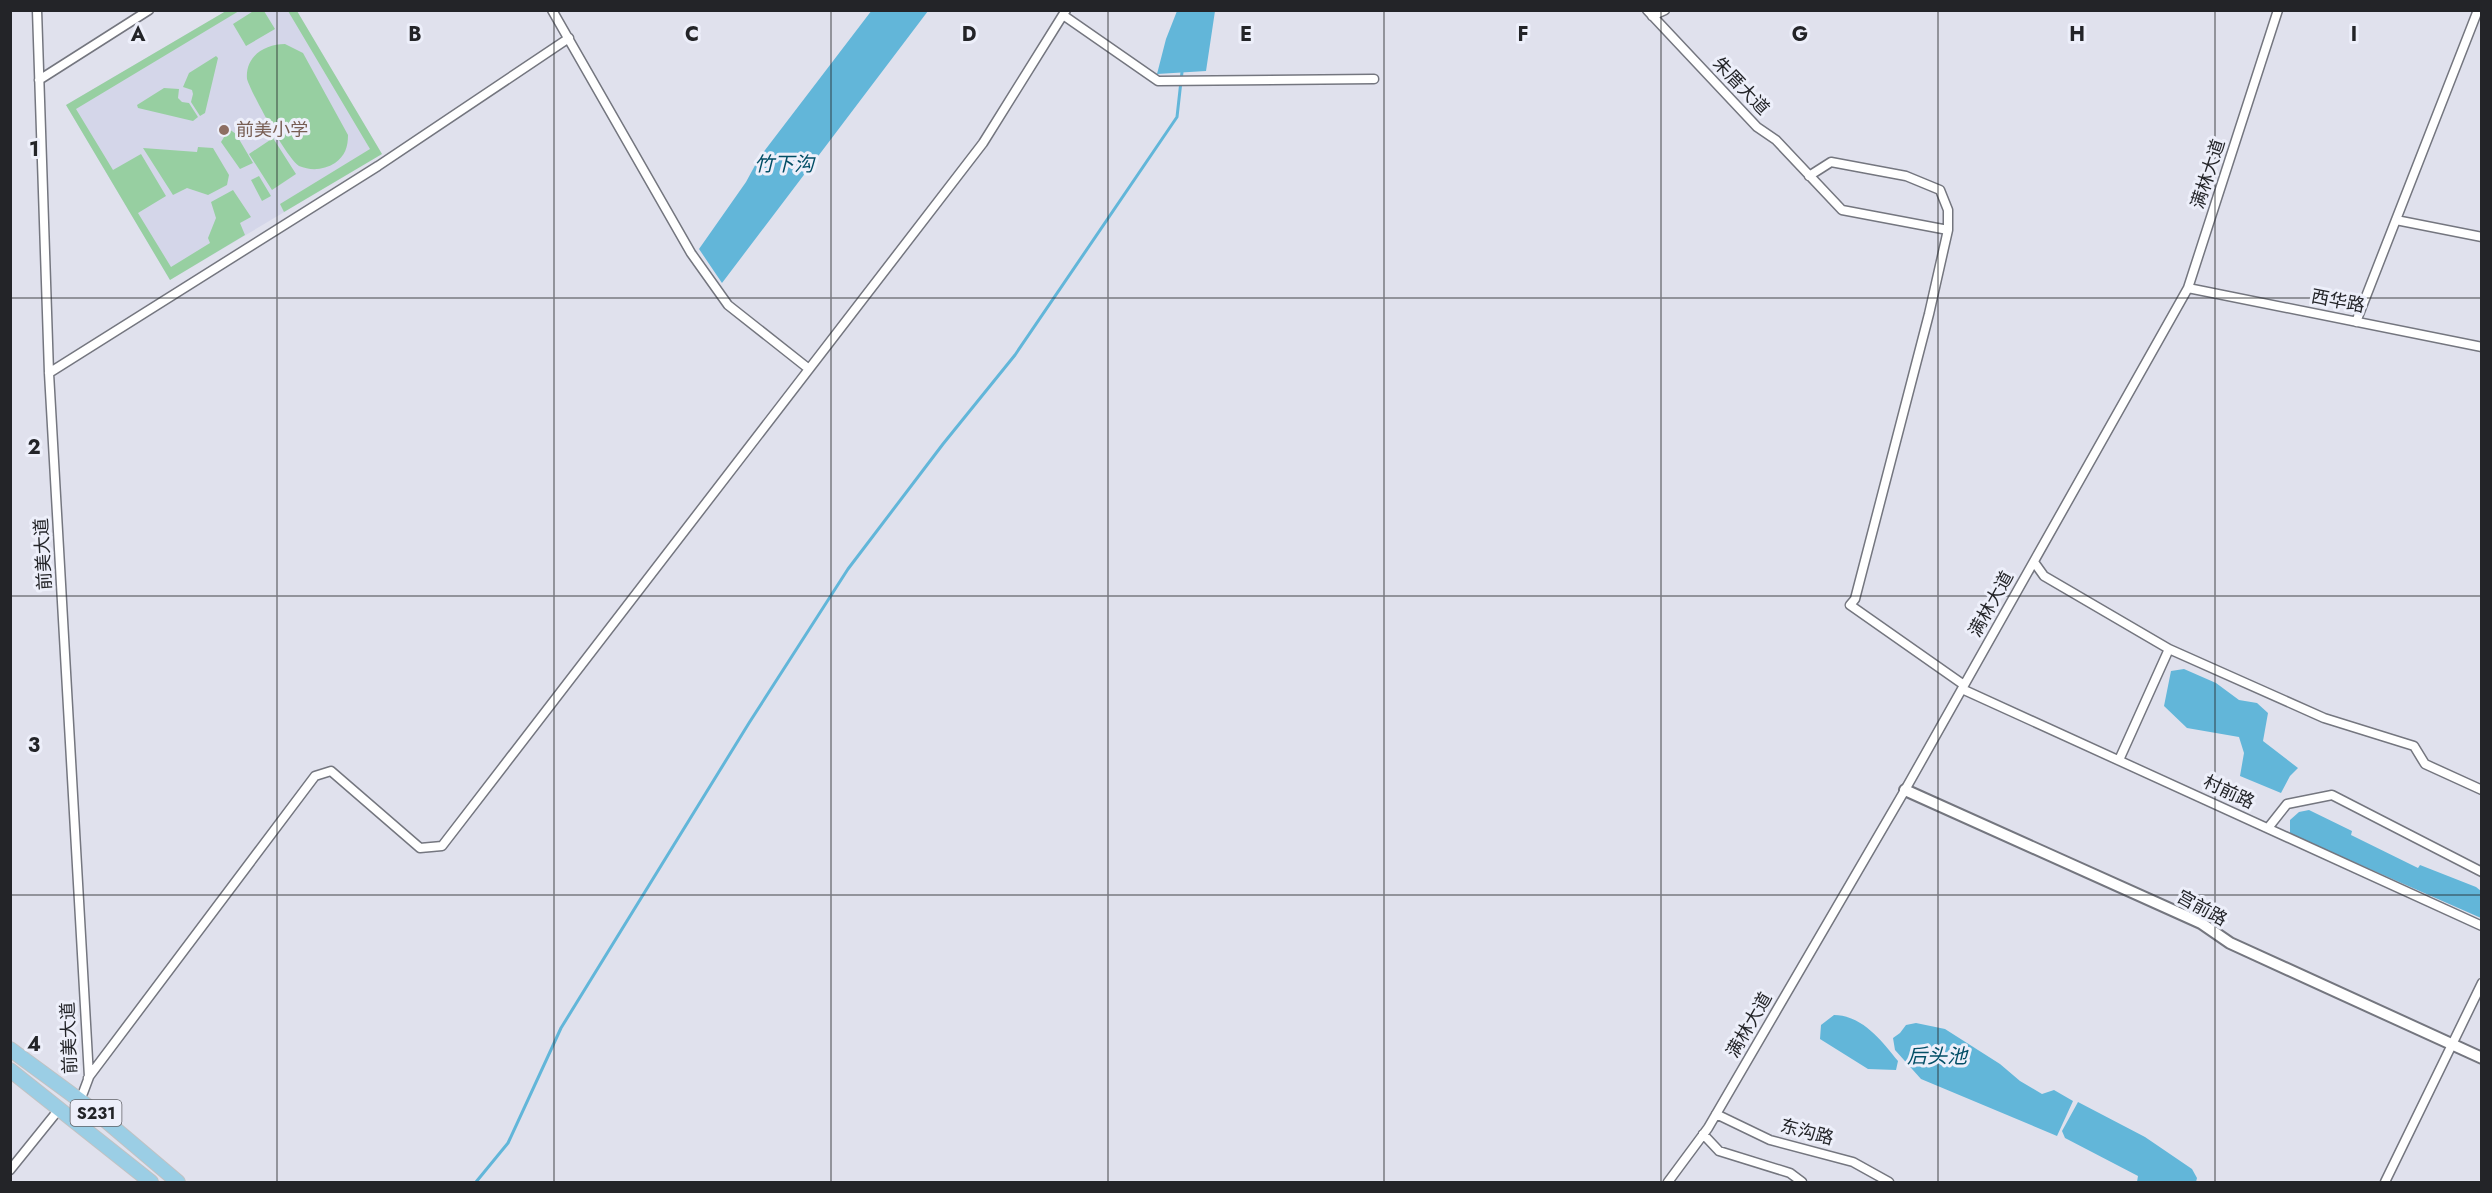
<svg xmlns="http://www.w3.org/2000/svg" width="2492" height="1193" viewBox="0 0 2492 1193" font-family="Jost,'Noto Sans SC',sans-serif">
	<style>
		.built { fill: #d4d6e9 }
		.green { fill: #97cfa1 }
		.water { fill: #62b6d9 }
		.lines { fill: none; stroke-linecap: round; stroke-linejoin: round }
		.stream { stroke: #62b6d9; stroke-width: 3 }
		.minor-casing { stroke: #74767f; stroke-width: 11 }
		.tertiary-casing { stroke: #74767f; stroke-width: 14 }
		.primary-casing { stroke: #c1c2c3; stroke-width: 16 }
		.minor { stroke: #fff; stroke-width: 8 }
		.tertiary { stroke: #fff; stroke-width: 10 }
		.primary { stroke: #9bcee5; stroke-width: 14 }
		.grid { fill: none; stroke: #232428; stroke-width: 1.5; stroke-opacity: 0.55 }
		.education-dot { fill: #8d6e63; stroke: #edeffa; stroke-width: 2 }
		.labels { text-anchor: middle; stroke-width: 6; stroke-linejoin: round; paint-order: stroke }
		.shield { fill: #edeffa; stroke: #606167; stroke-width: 1.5 }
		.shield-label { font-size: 16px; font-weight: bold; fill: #232428 }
		.street-label { font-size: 18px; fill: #232428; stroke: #edeffa }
		.education-label { font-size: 18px; fill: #785e54; stroke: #edeffa; text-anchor: start }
		.water-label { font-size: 20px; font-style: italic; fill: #024e66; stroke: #edeffa }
		.grid-label { font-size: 20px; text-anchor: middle; font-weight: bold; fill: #232428; stroke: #edeffa; stroke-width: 6; stroke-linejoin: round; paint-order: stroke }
	</style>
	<rect width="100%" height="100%" fill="#e0e1ed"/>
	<!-- built -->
	<path class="built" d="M226 11H297L382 154 170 280 66 105Z"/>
	<!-- green -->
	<path class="green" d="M255 10 264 11 275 29 246 46 233 24Z
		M226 11H239L76 109 113 170 141 154 166 196 138 213 171 267 210 243 208 238 216 218 211 202 233 190 251 217 240 223 245 235 170 280 66 105Z
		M288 11H297L382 154 284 212 280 204 370 149Z
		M285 44 303 53 348 135C348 147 345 156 335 163 324 170 311 171 299 166 288 160 251 93 247 79 245 56 265 44 285 44Z
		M216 56 218 58 205 113 200 116 191 102 193 94 192 90 183 87 189 73Z
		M164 88 179 89 178 98 182 102 189 103 198 117 193 121 138 108 137 105Z
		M229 129 236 134 253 163 240 169 221 142Z
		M273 138 296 174 272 190 249 154Z
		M198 147 213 148 229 175 227 185 208 195 187 188 173 195 143 148 197 152Z
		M259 176 271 196 262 201 251 180Z"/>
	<!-- water -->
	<path class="water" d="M872 10 928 11 722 283 699 249 746 182 759 158Z
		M1177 11H1215L1206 71 1157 74 1166 39Z
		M2184 669 2216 683 2239 700 2257 703 2268 713 2263 741 2298 768 2290 776 2281 793 2240 776 2244 753 2239 737 2187 728 2164 706 2171 671Z
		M2309 810 2352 831 2351 835 2418 868 2420 865 2476 887 2481 891V918L2290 834V820L2299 812Z
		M1834 1015C1862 1015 1882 1041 1898 1061L1896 1070 1868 1069 1820 1039 1821 1025Z
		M1916 1023 1945 1029 2000 1064 2020 1081 2042 1094 2054 1090 2073 1101 2057 1136 1921 1079 1895 1050 1893 1038 1900 1033 1906 1025Z
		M2078 1102 2145 1137 2192 1169 2197 1178 2196 1182H2137L2138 1176 2065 1138 2062 1131Z"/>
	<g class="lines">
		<!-- stream -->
		<path class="stream" d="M476 1182 508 1143 561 1028 749 723 848 569 943 444 1015 355 1177 117 1182 72"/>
		<defs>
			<path id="minor" d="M37 10 49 373 89 1077 83 1093
				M552 10 691 253 728 305 809 369
				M1647 10 1757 127 1776 140 1842 210 1948 230 1929 314 1855 599 1850 605 1964 685
				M1063 15 1158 81 1374 79
				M1652 16 1665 10
				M39 80 149 10
				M1809 176 1831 162 1906 176 1940 190 1948 210V230
				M2396 220 2482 237
				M2188 288 2482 347
				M2356 322 2478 10
				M49 373 378 166 569 38
				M2034 562 2044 576 2169 649 2119 760
				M2169 649 2324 718 2414 746 2425 764 2482 790
				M1962 689 2482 926
				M2268 828 2287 804 2332 795 2482 872
				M88 1078 315 776 331 771 420 848 442 846 983 143 1066 10
				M1716 1114 1770 1140 1853 1162 1889 1182
				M1703 1134 1719 1151 1790 1173 1802 1182
				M10 1170 60 1108
				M1668 1182 1708 1128 1905 790 2188 288 2278 10
				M2385 1182 2482 983"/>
			<path id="tertiary" d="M1905 790 2201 923 2230 943 2482 1058"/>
			<path id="primary" d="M10 1049 93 1110 178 1182
				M10 1070 151 1182"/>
		</defs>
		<!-- minor casing -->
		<use href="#minor" class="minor-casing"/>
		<!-- tertiary casing -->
		<use href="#tertiary" class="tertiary-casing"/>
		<!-- primary casing -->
		<use href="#primary" class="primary-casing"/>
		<!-- minor -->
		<use href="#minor" class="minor"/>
		<!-- tertiary -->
		<use href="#tertiary" class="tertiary"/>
		<!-- primary -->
		<use href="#primary" class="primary"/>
	</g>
	<!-- grid -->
	<path class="grid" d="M277 10V1182M554 10V1182M831 10V1182M1108 10V1182M1384 10V1182M1661 10V1182M1938 10V1182M2215 10V1182M10 298H2482M10 596H2482M10 895H2482"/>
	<!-- markers -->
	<circle class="education-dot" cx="224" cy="130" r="6"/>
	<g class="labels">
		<!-- shield labels -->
		<rect class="shield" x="70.5" y="1100" width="51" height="26" rx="4.5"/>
		<g class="shield-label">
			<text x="96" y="1119">S231</text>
		</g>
		<!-- street labels -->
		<g class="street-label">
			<text transform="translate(1741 86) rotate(46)" y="6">朱厝大道</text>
			<text transform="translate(2208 174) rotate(-72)" y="6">满林大道</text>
			<text transform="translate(2338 301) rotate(11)" y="6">西华路</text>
			<text transform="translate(43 554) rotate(-93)" y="6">前美大道</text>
			<text transform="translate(1991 604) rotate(-61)" y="6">满林大道</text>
			<text transform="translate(2229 792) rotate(25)" y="6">村前路</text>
			<text transform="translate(2202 908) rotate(29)" y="6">宫前路</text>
			<text transform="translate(1749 1025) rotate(-60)" y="6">满林大道</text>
			<text transform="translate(69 1038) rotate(-92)" y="6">前美大道</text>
			<text transform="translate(1807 1132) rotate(15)" y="6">东沟路</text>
		</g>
		<!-- education labels -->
		<g class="education-label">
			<text x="236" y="136">前美小学</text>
		</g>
		<!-- water labels -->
		<g class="water-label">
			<text x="784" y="171">竹下沟</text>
			<text x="1937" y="1063">后头池</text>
		</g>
	</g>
	<g class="grid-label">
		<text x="138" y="41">A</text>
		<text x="415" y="41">B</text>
		<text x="692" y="41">C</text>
		<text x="969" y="41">D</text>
		<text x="1246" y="41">E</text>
		<text x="1523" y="41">F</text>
		<text x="1800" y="41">G</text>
		<text x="2077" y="41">H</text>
		<text x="2354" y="41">I</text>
		<text x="34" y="156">1</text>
		<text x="34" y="454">2</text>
		<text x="34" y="752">3</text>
		<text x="34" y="1051">4</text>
	</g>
	<!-- border -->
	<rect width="2492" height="1193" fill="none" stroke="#232428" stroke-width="24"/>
</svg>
